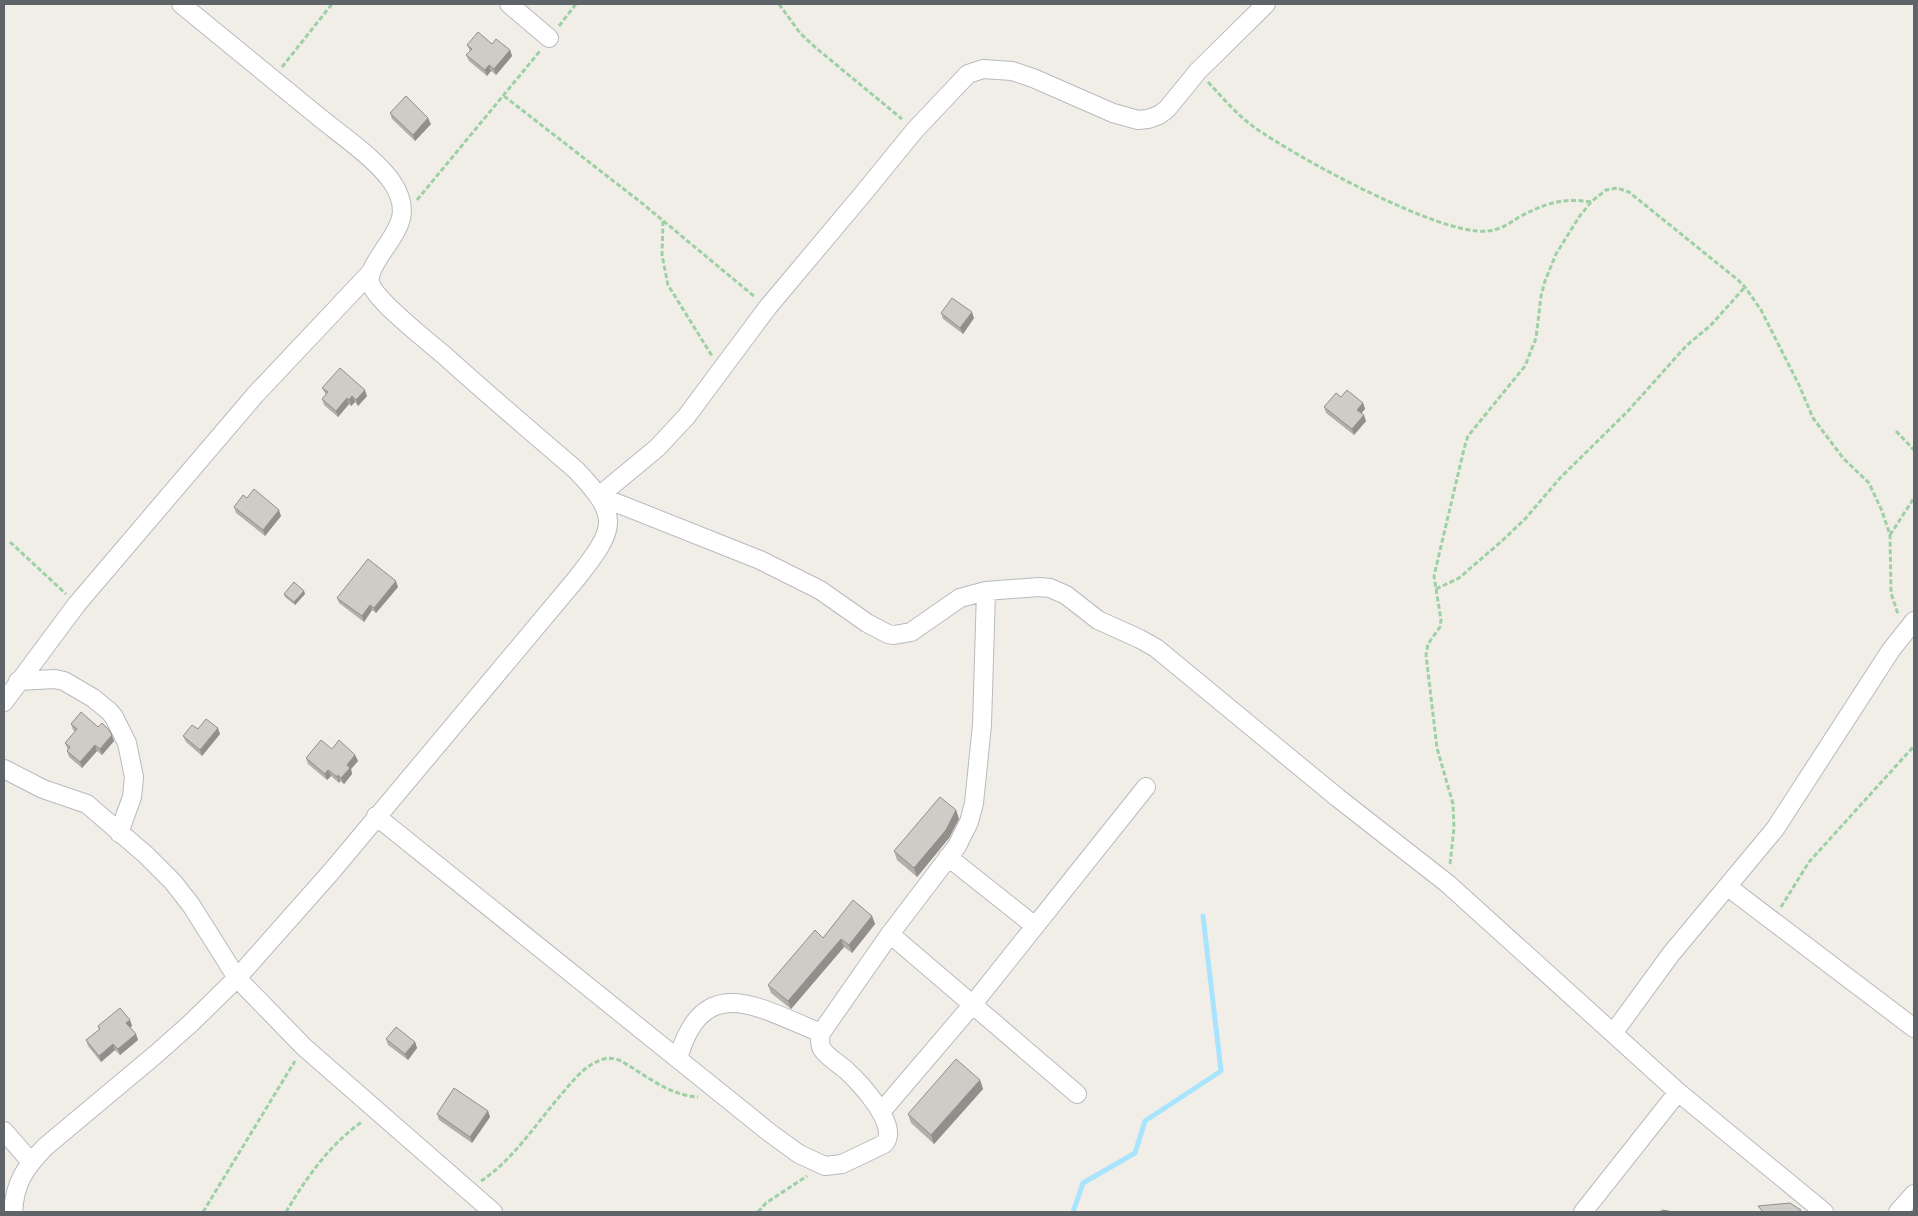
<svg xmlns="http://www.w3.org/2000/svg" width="1918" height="1216" viewBox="0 0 1918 1216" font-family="'Titillium Web',sans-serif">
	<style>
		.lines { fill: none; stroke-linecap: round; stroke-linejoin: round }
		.stream { stroke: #a9e4ff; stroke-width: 5 }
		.minor-casing { stroke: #b7babe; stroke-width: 20 }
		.path { stroke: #9dd1a5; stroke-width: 3; stroke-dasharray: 5 2.5; stroke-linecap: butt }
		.minor { stroke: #fff; stroke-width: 18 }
		.wall { fill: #b2afaa }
		.shaded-wall { fill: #918e8b }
		.building { fill: #cfcbc6; stroke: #918e8b }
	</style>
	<rect width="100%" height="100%" fill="#f1eee7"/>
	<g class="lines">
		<!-- stream -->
		<path class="stream" d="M1073 1212 1083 1183 1135 1153 1145 1121 1221 1071 1203 916"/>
		<defs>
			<path id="minor" d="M509 4 549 38
				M1266 4 1198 71 1167 109 1159 115 1148 119 1138 120 1113 113 1033 78 1012 71 983 69 968 74 915 130 862 195 768 307 686 417 657 448 599 496 760 560 820 590 867 623 888 634 894 635 911 632 960 598 986 591 1039 587 1050 588 1066 595 1098 620 1140 639 1156 648 1338 798 1448 884 1678 1092 1824 1212
				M18 681 55 679 64 681 93 698 109 711 114 717 127 743 134 777 132 797 119 833
				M4 702 77 604 255 395 371 272
				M4 769 43 789 87 804 146 855 173 882 191 905 237 978 304 1047 493 1212
				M376 816 770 1133 799 1154 825 1166 842 1164 884 1144C901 1126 859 1082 846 1070 838 1063 827 1057 822 1049 819 1043 820 1039 821 1033L890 934 957 846 969 822 974 803 982 725 986 591
				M948 857 1035 926
				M1728 887 1914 1028
				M890 934 1077 1094
				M1614 1032 1671 954 1775 829 1891 650 1914 621
				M678 1059C703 969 761 1009 821 1033
				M881 1112 973 1004 1146 787
				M4 1131 31 1162
				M13 1212C15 1182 25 1168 45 1147L155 1055 190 1024 237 978 331 872 577 578C615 529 622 518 576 470 532 432 488 395 445 356 429 342 374 300 370 282 369 275 372 269 375 264 391 235 416 218 392 182 376 159 341 135 319 117 273 79 227 42 181 4
				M1583 1212 1678 1092
				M1898 1212 1914 1194"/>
		</defs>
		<!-- minor casing -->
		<use href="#minor" class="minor-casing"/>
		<!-- path -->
		<path class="path" d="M779 4 800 33 816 48 902 119
			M559 26 576 4
			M282 67 332 4
			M1208 82C1223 98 1237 115 1254 127 1294 156 1442 237 1488 231 1500 230 1510 223 1519 217 1544 204 1563 197 1591 202
			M504 96 643 204 755 297
			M417 200 540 51
			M663 221 662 255 668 285 712 356
			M1896 431 1914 450
			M1890 535 1914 498
			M10 542 66 594
			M1436 589 1459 578 1503 540 1526 518 1560 478 1628 411 1686 346 1711 325 1745 287
			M1450 864 1454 828 1453 804 1437 748 1426 655 1428 644 1440 627 1441 620 1434 576 1464 449 1468 436 1525 366 1536 338 1541 296 1545 281 1556 254 1579 217 1591 202 1606 190 1617 188 1629 192 1738 280 1745 287 1761 310 1799 385 1813 418 1843 458 1869 483 1882 511 1890 535 1891 593 1898 614
			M1781 907 1809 862 1914 746
			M481 1181C513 1160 535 1125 560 1096 572 1082 585 1064 604 1059 609 1057 614 1059 619 1060 645 1074 667 1095 698 1097
			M203 1212 295 1061
			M286 1212C306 1178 330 1144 363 1121
			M758 1212 766 1203 807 1176"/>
		<!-- minor -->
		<use href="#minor" class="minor"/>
	</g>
	<!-- wall -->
	<path class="wall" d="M492 44 510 50 512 56 496 75 491 71 487 76 469 61 466 55 470 51 467 45Z
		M390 113 431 124 415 141 392 119Z
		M941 313 974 318 963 334 943 319Z
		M322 388 367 396 358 406 355 402 351 406 349 404 338 417 324 405 322 399 326 395Z
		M1341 397 1363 403 1365 409 1361 413 1366 421 1354 435 1326 413 1324 407Z
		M247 498 281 516 265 536 236 513 234 507Z
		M398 587 376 613 372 610 364 622 339 603 337 598Z
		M304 591 305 594 295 605 285 597 284 594Z
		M71 724 114 741 102 755 97 751 82 768 69 757 67 751 68 750 65 743 75 732 73 730Z
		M198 729 220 734 202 756 186 742 183 736Z
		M332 749 355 755 358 761 351 769 352 774 344 784 340 781 339 783 331 776 327 780 308 764 306 758Z
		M956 810 959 819 949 838 917 877 897 860 894 851Z
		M872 916 875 924 852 953 844 947 791 1009 771 993 768 985Z
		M130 1020 132 1026 130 1027 136 1034 138 1040 120 1055 115 1050 101 1062 88 1046 86 1040 99 1030 98 1026Z
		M386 1039 415 1042 417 1048 408 1060 388 1045Z
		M980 1080 983 1089 934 1144 911 1123 908 1114Z
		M488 1111 490 1117 472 1143 439 1120 437 1114Z"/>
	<!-- shaded-wall -->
	<path class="shaded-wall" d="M510 50 512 56 496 75 494 69Z
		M489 65 491 71 487 76 485 70Z
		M428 118 431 124 415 141 413 135Z
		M972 312 974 318 963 334 960 328Z
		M365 390 367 396 358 406 356 400Z
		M352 396 355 402 351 406 349 400Z
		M347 398 349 404 338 417 336 411Z
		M1363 403 1365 409 1359 416 1357 410Z
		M1364 415 1366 421 1354 435 1352 429Z
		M279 510 281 516 265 536 263 530Z
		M396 581 398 587 376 613 374 608Z
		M304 591 305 594 295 605 294 602Z
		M370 605 372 610 364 622 362 616Z
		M218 728 220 734 202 756 200 750Z
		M112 735 114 741 102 755 100 749Z
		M95 745 97 751 82 768 80 762Z
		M355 755 358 761 351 769 352 774 344 784 341 778 347 765Z
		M328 770 331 776 327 780 325 774Z
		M338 775 340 781 339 783 337 777Z
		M956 810 959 819 949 838 917 877 914 868Z
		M872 916 875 924 852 953 849 945Z
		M841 939 844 947 791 1009 788 1001Z
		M130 1020 132 1026 128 1029 126 1023Z
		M136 1034 138 1040 120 1055 118 1049Z
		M415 1042 417 1048 408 1060 405 1054Z
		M113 1044 115 1050 101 1062 99 1056Z
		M980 1080 983 1089 934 1144 931 1135Z
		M488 1111 490 1117 472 1143 470 1137Z"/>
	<!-- building -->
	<path class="building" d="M478 32 492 44 496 39 510 50 494 69 489 65 485 70 466 55 472 49 467 45Z
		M406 96 428 118 413 135 390 113Z
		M952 298 972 312 960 328 941 313Z
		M340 368 365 390 356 400 352 396 349 400 347 398 336 411 322 399 328 392 322 388Z
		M1347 390 1363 403 1357 410 1364 415 1352 429 1324 407 1336 393 1341 397Z
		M254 489 279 510 263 530 234 507 243 495 247 498Z
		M368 559 396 581 374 608 370 605 362 616 337 598Z
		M294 582 304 591 294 602 284 594Z
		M81 712 98 727 102 723 109 730 112 735 100 749 95 745 80 762 67 751 70 747 65 743 77 729 71 724Z
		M206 719 218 728 200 750 183 736 192 725 198 729Z
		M321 740 332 749 339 740 355 755 347 765 350 768 341 778 338 775 337 777 328 770 325 774 306 758Z
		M940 797 956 810 946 830 914 868 894 851Z
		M853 900 872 916 849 945 841 939 788 1001 768 985 815 930 823 938Z
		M120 1008 130 1020 126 1023 136 1034 118 1049 113 1044 99 1056 86 1040 100 1029 98 1026Z
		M396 1027 415 1042 405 1054 386 1039Z
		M956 1059 980 1080 931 1135 908 1114Z
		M454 1088 488 1111 470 1137 437 1114Z
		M1790 1203 1801 1210 1798 1212H1763L1758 1206Z
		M1663 1210 1673 1212H1659Z"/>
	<!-- border -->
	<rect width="1918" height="1216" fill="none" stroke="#5e6468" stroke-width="10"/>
</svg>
